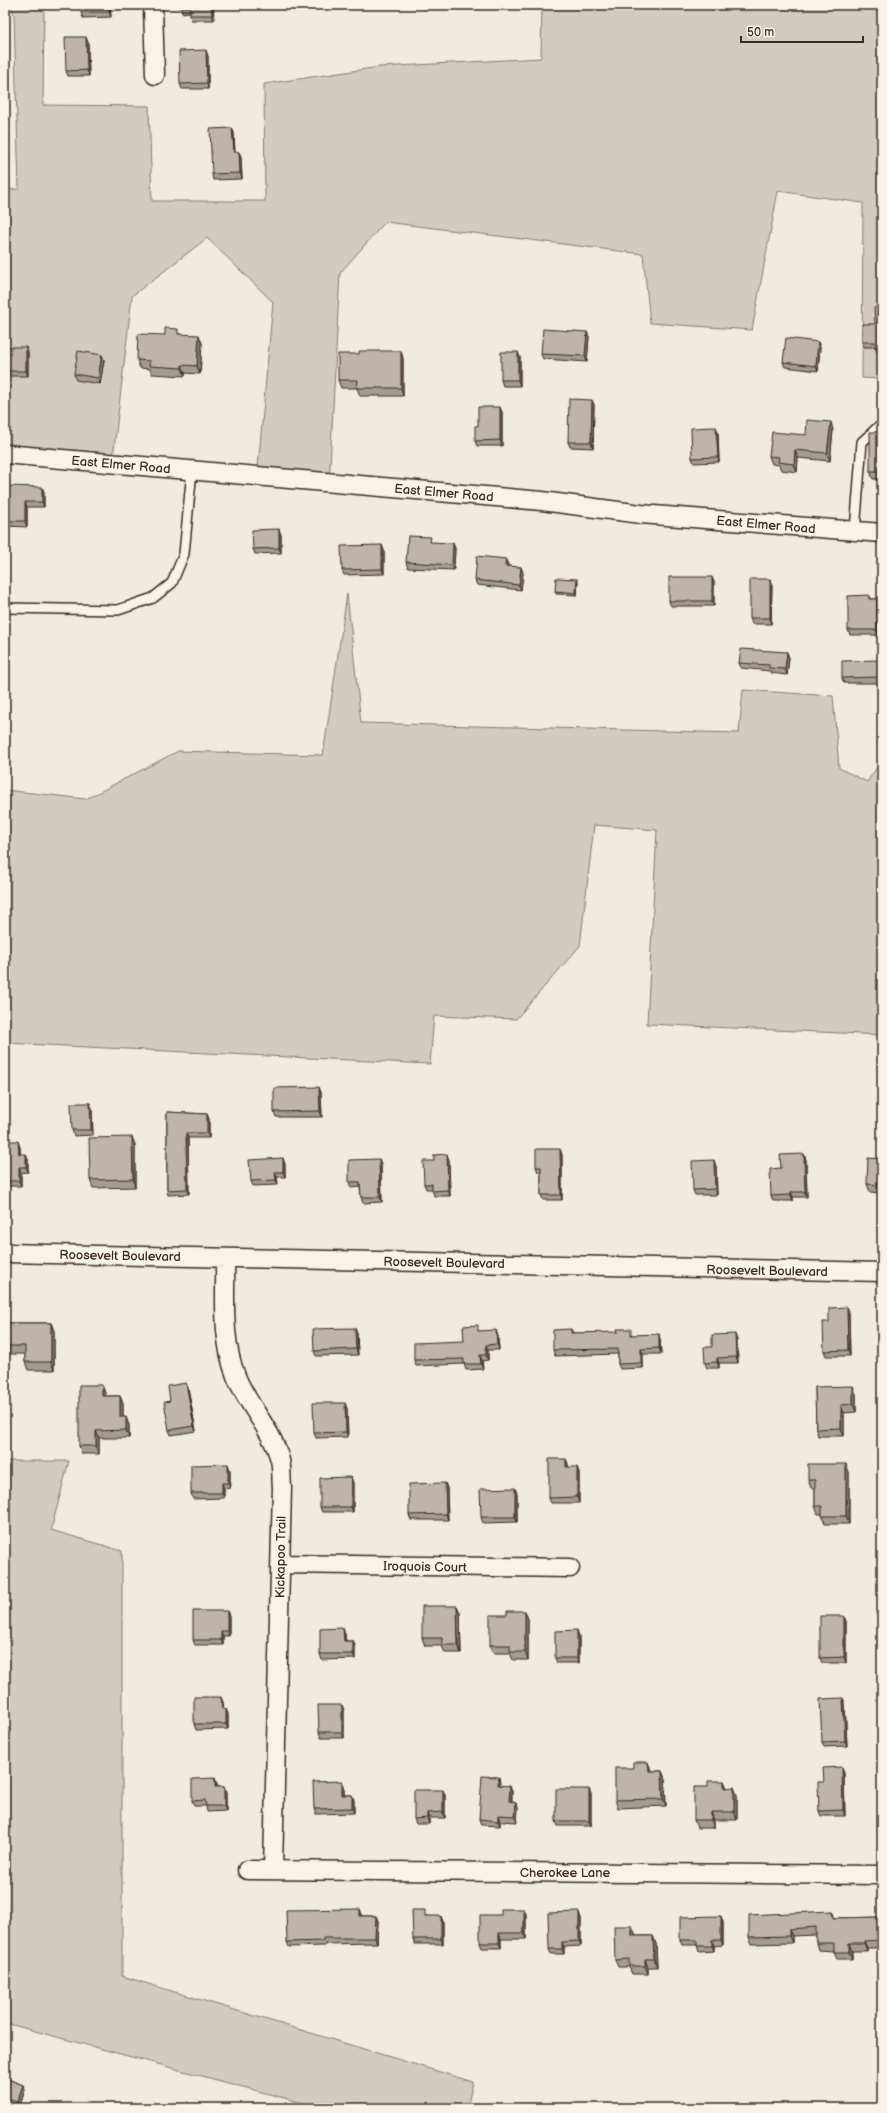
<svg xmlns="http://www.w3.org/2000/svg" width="887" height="2113" viewBox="0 0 887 2113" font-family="'Balsamiq Sans',sans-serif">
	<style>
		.green { fill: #d1cbc0; stroke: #867a6f }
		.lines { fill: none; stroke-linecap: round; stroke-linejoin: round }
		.service-casing { stroke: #3b2a1e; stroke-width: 12 }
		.minor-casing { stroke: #3b2a1e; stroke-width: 21 }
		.service { stroke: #f7f3e8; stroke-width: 9 }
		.minor { stroke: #f7f3e8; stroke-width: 18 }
		.wall { fill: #a39c92; stroke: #3b2a1e }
		.shaded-wall { fill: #847f77; stroke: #3b2a1e }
		.building { fill: #bdb5aa; stroke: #3b2a1e }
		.labels { text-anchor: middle; stroke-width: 3; stroke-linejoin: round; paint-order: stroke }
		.street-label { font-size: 13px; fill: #3b2a1e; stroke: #f7f3e8 }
	</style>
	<rect width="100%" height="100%" fill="#efebe0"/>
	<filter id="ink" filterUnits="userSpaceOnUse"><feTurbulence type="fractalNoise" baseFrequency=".025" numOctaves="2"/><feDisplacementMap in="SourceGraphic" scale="8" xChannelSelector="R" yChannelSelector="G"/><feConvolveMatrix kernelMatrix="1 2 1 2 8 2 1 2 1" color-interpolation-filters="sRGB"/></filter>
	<g filter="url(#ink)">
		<!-- green -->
		<path class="green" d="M11 5H44L43 105 149 106 152 201H265L264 84 380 67 541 58 542 5H882V379L862 378 863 203 778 191 752 330 650 323 643 254 385 222 340 273 329 485 257 478 273 302 207 238 132 296 112 466 5 459V190L19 189 14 15Z
			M347 594 361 723 739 733 743 690 833 696 839 768 867 782 882 760V1035L647 1024 657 830 594 825 580 946 516 1019 434 1016 430 1064 5 1043V790L86 799 178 751 323 755Z
			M5 1461H69L51 1530 122 1551V1976L473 2082 467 2108H321L5 2023Z"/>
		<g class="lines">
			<defs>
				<path id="service" d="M855 531 862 442 877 428 882 426
					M5 608 118 610 153 598 172 583 184 554 192 470"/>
				<path id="minor" d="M153 5 155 75
					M5 454 542 501 641 514 882 533
					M5 1253 882 1272
					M225 1258C226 1297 221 1338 236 1376 247 1405 272 1429 280 1460 282 1468 281 1479 282 1487L273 1870
					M280 1564 570 1568
					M247 1870 882 1875"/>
			</defs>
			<!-- service casing -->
			<use href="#service" class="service-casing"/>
			<!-- minor casing -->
			<use href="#minor" class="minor-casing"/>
			<!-- service -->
			<use href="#service" class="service"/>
			<!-- minor -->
			<use href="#minor" class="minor"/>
		</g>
		<!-- wall -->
		<path class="wall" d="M110 5 111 17 83 18 81 12Z
			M181 5H213L214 20H191L190 15V12L182 13 181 7Z
			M88 42 89 76H68L66 71Z
			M208 56V89H182L180 84Z
			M232 128 234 133 235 152H239L241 157 242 179 213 180 212 174Z
			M882 308V352H877L875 347H864L862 342 875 324Z
			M587 332 589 337 587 362 543 359 541 354Z
			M180 334 202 343 200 374 185 373V376L152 374 150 369 140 368 137 360 165 335Z
			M818 342 820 347 818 371 785 367 783 362Z
			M5 347 28 352V376H5Z
			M401 351 403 359V396H360L357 388H341L338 380 359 354Z
			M102 355 104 360 100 384 76 380 74 374Z
			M520 357V386H503L501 380Z
			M592 400 594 405 593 448 570 447 568 442Z
			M502 412V446H477L475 441Z
			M833 430 830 461 798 458 797 472 781 470 779 465 772 464 769 456 806 435Z
			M718 432 719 462 694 463 692 458Z
			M882 432V479H873L870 471Z
			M42 487 44 492V507H27V527L7 526 5 521Z
			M281 535V553L255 554 253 549Z
			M455 548 454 570 408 568 406 562Z
			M384 550V574L344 575 342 570Z
			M506 559 508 565 507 566 521 567 523 573 521 590 477 585 475 580Z
			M577 579 578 582 577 595 556 594 555 591Z
			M770 579 772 584 771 624H752L750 618Z
			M714 582V606H671L669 601Z
			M869 595 870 599H877L879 604V635H850L848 630Z
			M787 652 789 658 787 675 771 673 770 671 741 668 739 663Z
			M882 660V683H844L842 678Z
			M321 1092 322 1117H276L274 1112Z
			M92 1108 93 1135 74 1136 72 1130Z
			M167 1112 207 1114 209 1119V1138H188L189 1194 168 1195 167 1190Z
			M132 1137 135 1145V1187L93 1188 90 1180Z
			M5 1141 20 1147V1154L28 1159V1172L21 1173V1186H5Z
			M560 1149 562 1155V1200H543L541 1195V1172H538L536 1167Z
			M804 1154 806 1160 807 1197H793V1201H773L771 1196 781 1168Z
			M379 1159 381 1164 382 1202 363 1203 361 1197 360 1187 351 1188 349 1182Z
			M882 1159V1193L870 1192 867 1184Z
			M449 1160 450 1196H434L432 1189H426L424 1184 434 1161Z
			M285 1164V1177H277L278 1185 253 1186 251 1181Z
			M716 1166 717 1195H695L693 1190Z
			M849 1312 850 1356H826L824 1351 829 1322Z
			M5 1323H51L54 1331V1370H28L25 1362V1354H6L5 1350Z
			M571 1329 573 1333 633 1335 660 1339 661 1354H643V1368L620 1369 618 1364V1354L555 1356 553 1350Z
			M480 1331 498 1336 499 1350H488V1360L482 1361 483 1369 466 1370 464 1364 416 1366 414 1360 464 1341Z
			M357 1333 358 1355 316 1356 314 1351Z
			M737 1340 738 1363H719V1368H707L705 1363Z
			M186 1383 188 1388 196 1431 171 1435 169 1430 170 1401Z
			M102 1385 105 1393V1396H120L123 1404V1417L129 1425V1438H99V1454H82L79 1446Z
			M815 1387 856 1394V1412L844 1413V1436H818L816 1429Z
			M347 1408 348 1437 316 1438 314 1433Z
			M566 1459 568 1464V1467L579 1472V1503H551L549 1498Z
			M230 1470V1488L224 1489V1498L193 1499 191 1493Z
			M849 1472V1524H825L822 1514H818L815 1506V1488H811L808 1480Z
			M351 1477 353 1483V1512H322L320 1507Z
			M445 1483 447 1488 448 1520H411L409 1515Z
			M517 1493V1522L483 1523 481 1517Z
			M457 1606 460 1613 461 1653H445L442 1646H425L422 1638Z
			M227 1611 229 1616V1636H223V1645H195L193 1640Z
			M525 1611 528 1619V1660H513L510 1653H493L490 1645 507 1615Z
			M846 1621V1663H822L820 1658Z
			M345 1634 346 1641H353L355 1646V1659L322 1660 320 1654Z
			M579 1636V1663H557L555 1658Z
			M843 1698 845 1704 847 1746 824 1747 822 1742Z
			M223 1702 224 1709H226L228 1714V1729L196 1730 194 1724Z
			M344 1710V1738H321L319 1732Z
			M651 1770V1771H662L665 1779 666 1806 618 1808 615 1800Z
			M844 1773 845 1816H821L819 1811 824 1782Z
			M342 1781 344 1786V1795H352L354 1800V1813L316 1814 314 1809Z
			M724 1781 727 1788 737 1795V1820H714V1828H697L694 1820 708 1787Z
			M500 1783V1785L512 1791V1801L516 1802 518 1807 517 1822 500 1821V1826L481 1825 479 1819Z
			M217 1784V1787H224L226 1793V1811L207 1812 206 1806H194L192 1801Z
			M591 1794V1826H558L556 1821Z
			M445 1795V1818H429V1824H416L414 1819Z
			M832 1911 835 1918 882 1917V1948H867V1951H852V1959H837L834 1951 818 1950 816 1943V1935L792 1936V1943L752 1944 749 1937Z
			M362 1914V1916H376L378 1921 377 1943 325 1944V1946L289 1947 287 1942Z
			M526 1914V1939H501V1948H482L480 1943 501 1915Z
			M427 1915V1916L443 1922V1944H415L413 1939Z
			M581 1918V1946L564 1947V1954H551L549 1949Z
			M723 1922V1945L714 1946V1951L699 1952 697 1945H682L680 1940Z
			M635 1933V1936H653L656 1944 657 1967H648V1974H632L629 1967H618L615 1960Z
			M5 2078 23 2085 25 2090 19 2108 5 2103Z"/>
		<!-- shaded-wall -->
		<path class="shaded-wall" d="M109 5H110L111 17 109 12Z
			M211 5H213L214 20 212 15Z
			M86 37 88 42 89 76 87 70Z
			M206 50 208 56V89L207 83Z
			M232 128 234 133 235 158 234 152Z
			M239 152 241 157 242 179 240 173Z
			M587 332 589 337 587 362 585 356Z
			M199 335 202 343 200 374 197 366Z
			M818 342 820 347 818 371 816 366Z
			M26 347 28 352V376L26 371Z
			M401 351 403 359V396L401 388Z
			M518 352 520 357V386L518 380Z
			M102 355 104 360 100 384 98 378Z
			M182 365 185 373V376L182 368Z
			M592 400 594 405 593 448 591 442Z
			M500 407 502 412V446L500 440Z
			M831 422 833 430 830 461 827 453Z
			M716 427 718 432 719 462 718 457Z
			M795 450 798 458 797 472 794 464Z
			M42 487 44 492V507L42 502Z
			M25 502 27 507V527L25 521Z
			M279 529 281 535V553L279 548Z
			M453 543 455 548 454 570 452 565Z
			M382 545 384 550V574L382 569Z
			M506 559 508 565 507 571 505 566Z
			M521 567 523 573 521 590 519 585Z
			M712 577 714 582V606L712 601Z
			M577 579 578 582 577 595 576 593Z
			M770 579 772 584 771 624 770 618Z
			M877 599 879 604V635L877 630Z
			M787 652 789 658 787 675 785 669Z
			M319 1087 321 1092 322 1117 320 1111Z
			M90 1103 92 1108 93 1135 91 1130Z
			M207 1114 209 1119V1138L207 1133Z
			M186 1133 188 1138 189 1194 187 1189Z
			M132 1137 135 1145V1187L133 1179Z
			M18 1141 20 1147 21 1159 19 1154Z
			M560 1149 562 1155V1200L561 1195Z
			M26 1154 28 1159V1172L26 1167Z
			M447 1154 449 1160 450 1196 448 1190Z
			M804 1154 806 1160 807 1197 805 1192Z
			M283 1158 285 1164V1177L283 1172Z
			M379 1159 381 1164 382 1202 380 1197Z
			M714 1160 716 1166 717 1195 715 1189Z
			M19 1167 21 1173V1186L19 1181Z
			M275 1172 277 1177 278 1185 276 1180Z
			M791 1192 793 1197V1201L791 1195Z
			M847 1307 849 1312 850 1356 848 1350Z
			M51 1323 54 1331V1370L51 1362Z
			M355 1328 357 1333 358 1355 356 1349Z
			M496 1330 498 1336 499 1350 497 1344Z
			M659 1334 660 1339 661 1354 659 1348Z
			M735 1334 737 1340 738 1363 736 1357Z
			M486 1345 488 1350V1360L486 1355Z
			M641 1349 643 1354V1368L641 1363Z
			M480 1355 482 1361 483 1369 481 1364Z
			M717 1358 719 1363V1368L717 1362Z
			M186 1383 188 1388 196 1431 194 1426Z
			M102 1385 105 1393V1404L102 1396Z
			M853 1386 856 1394V1412L853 1404Z
			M120 1396 123 1404V1425L120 1417Z
			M345 1403 347 1408 348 1437 346 1432Z
			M841 1405 844 1413V1436L841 1428Z
			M126 1417 129 1425V1438L126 1430Z
			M96 1431 99 1438V1454L96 1446Z
			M566 1459 568 1464V1473L566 1467Z
			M228 1464 230 1470V1488L228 1483Z
			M846 1464 849 1472V1524L846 1516Z
			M577 1467 579 1472V1503L577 1497Z
			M351 1477 353 1483V1512L351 1507Z
			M222 1483 224 1489V1498L222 1493Z
			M445 1483 447 1488 448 1520 446 1514Z
			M515 1488 517 1493V1522L515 1517Z
			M457 1606 460 1613 461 1653 458 1645Z
			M227 1611 229 1616V1636L227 1631Z
			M525 1611 528 1619V1660L525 1652Z
			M844 1616 846 1621V1663L844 1657Z
			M343 1628 345 1634 346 1647 344 1641Z
			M577 1630 579 1636V1663L577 1658Z
			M221 1631 223 1636V1645L221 1640Z
			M353 1641 355 1646V1659L353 1654Z
			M221 1697 223 1702 224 1714 222 1709Z
			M843 1698 845 1704 847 1746 845 1741Z
			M342 1705 344 1710V1738L342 1732Z
			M226 1709 228 1714V1729L226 1724Z
			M648 1762 651 1770 652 1779 649 1771Z
			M842 1767 844 1773 845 1816 843 1810Z
			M662 1771 665 1779 666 1806 663 1799Z
			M499 1777 500 1783V1790L498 1785Z
			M215 1778 217 1784V1793L215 1787Z
			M342 1781 344 1786V1801L342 1795Z
			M724 1781 727 1789 724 1788Z
			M510 1786 512 1791 511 1806 509 1801Z
			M224 1787 226 1793V1811L224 1806Z
			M734 1787 737 1795V1820L734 1812Z
			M589 1789 591 1794V1826L589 1821Z
			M443 1790 445 1795V1818L443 1812Z
			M352 1795 354 1800V1813L352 1808Z
			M516 1802 518 1807 517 1822 515 1816Z
			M711 1812 714 1820V1828L711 1820Z
			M427 1813 429 1818V1824L427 1818Z
			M498 1815 500 1821V1826L498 1821Z
			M360 1909 362 1914V1921L360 1916Z
			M524 1909 526 1914V1939L524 1933Z
			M579 1912 581 1918V1946L579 1941Z
			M376 1916 378 1921 377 1943 375 1938Z
			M441 1916 443 1922V1944L441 1939Z
			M721 1916 723 1922V1945L721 1940Z
			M632 1926 635 1933V1944L632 1936Z
			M789 1929 792 1936V1943L789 1936Z
			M499 1933 501 1939V1948L499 1943Z
			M653 1936 656 1944 657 1967 654 1959Z
			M712 1940 714 1946V1951L712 1946Z
			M864 1941 867 1948V1951L864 1943Z
			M562 1942 564 1947V1954L562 1949Z
			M849 1943 852 1951V1959L849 1952Z
			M645 1959 648 1967V1974L645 1966Z
			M23 2085 25 2090 19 2108 17 2102Z"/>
		<!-- building -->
		<path class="building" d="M81 5H109V12H81Z
			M181 5H211L212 15H190V7H181Z
			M65 37H86L87 70 66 71Z
			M206 50 207 83 180 84 179 51Z
			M232 128 234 152H239L240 173 212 174 210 129Z
			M874 308H882V346L875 347V342H862V324H875Z
			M165 328 178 329V334L199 335 197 366 182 365V368L149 366 150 361 137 360 138 334 165 335Z
			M543 329 587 332 585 356 541 354Z
			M786 338 818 342 816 366 783 362Z
			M5 347H26V371H5Z
			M78 351 102 355 98 378 74 374Z
			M359 351H401V388H357L358 380H338V354H359Z
			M501 352H518V380H501Z
			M569 399 592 400 591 442H568Z
			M478 407H500V440L475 441V426H478Z
			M807 420 831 422 827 453 795 450 794 464 778 462 779 457 769 456 772 432 806 435Z
			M716 427 718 457 692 458 691 428Z
			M870 432H882V471H870Z
			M6 486 42 487V502H25V521H5Z
			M279 529V548L253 549 252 530Z
			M408 536 431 537 430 542 453 543 452 565 406 562Z
			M382 545V569L342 570 341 546Z
			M477 556 506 559 505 566 521 567 519 585 475 580Z
			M669 577H712V601H669Z
			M556 578 577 579 576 593 555 591Z
			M750 579H770V618H750Z
			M869 595V599H877V630H848V596Z
			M741 649 787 652 785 669 769 668V665L739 663Z
			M882 660V677L842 678V661Z
			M319 1087 320 1111 274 1112V1088Z
			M71 1103H90L91 1130H72Z
			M167 1112 207 1114V1133H186L187 1189 167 1190Z
			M132 1137 133 1179 90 1180 89 1138Z
			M5 1141H18L19 1154H26V1167H19V1181H5Z
			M536 1149H560L561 1195H541V1167H536Z
			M447 1154 448 1190 432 1191V1184H424L423 1161H434V1155Z
			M804 1154 805 1192H791V1195L771 1196 770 1169 781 1168 780 1155Z
			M283 1158V1172H275L276 1180 251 1181 249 1160Z
			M868 1158 882 1159V1185L867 1184Z
			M379 1159 380 1197H361L360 1182H349V1160Z
			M714 1160 715 1189 693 1190 692 1161Z
			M847 1307 848 1350 824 1351 823 1322H829V1308Z
			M5 1323H51V1362H25V1346H5Z
			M478 1325V1331L496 1330 497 1344 486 1345V1355H480L481 1364H464V1359L414 1360V1343L464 1341 463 1326Z
			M355 1328 356 1349 314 1351 313 1329Z
			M571 1329V1333L618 1332 617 1329H631V1335L659 1334V1348L641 1349V1363L618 1364V1349L553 1350V1330Z
			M735 1334 736 1357 717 1358V1362L705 1363 704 1347H712V1335Z
			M186 1383 194 1426 169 1430 164 1402 170 1401 168 1386Z
			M79 1385H102V1396H120V1417H126V1430L96 1431V1446H79Z
			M853 1386V1404L841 1405V1428L816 1429 815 1387Z
			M313 1403H345L346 1432 314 1433Z
			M549 1459H566V1467H577V1497L549 1498Z
			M228 1464V1483H222V1493H191V1465Z
			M808 1464H846V1516H822V1506H815V1480H808Z
			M351 1477V1507H320V1478Z
			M445 1483 446 1514 409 1515V1484Z
			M515 1488V1517H481L480 1489Z
			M422 1606H457L458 1645H442V1638H422Z
			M193 1611H227V1631H221V1640H193Z
			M507 1611H525V1652H510V1645H490V1615H507Z
			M820 1616H844V1657L820 1658Z
			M343 1628 344 1641H353V1654H320V1629Z
			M577 1630V1658H555V1631Z
			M194 1697H221L222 1709H226V1724H194Z
			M843 1698 845 1741 822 1742 820 1699Z
			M318 1705H342V1732H319Z
			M633 1762H648L649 1771H662L663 1799 615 1800V1768H633Z
			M842 1767 843 1810 819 1811 818 1782H824L823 1768Z
			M482 1776 499 1777 498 1785 510 1786 509 1801 516 1802 515 1816 498 1815V1821L479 1819Z
			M215 1778V1787H224V1806H206L205 1800 192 1801V1779Z
			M342 1781V1795H352V1808L314 1809 313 1782Z
			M708 1781H724V1788L734 1787V1812H711V1820H694V1787H708Z
			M556 1789H589V1821H556Z
			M414 1790H443V1812L427 1813V1818L414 1819Z
			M360 1909V1916H376L375 1938H323V1941L287 1942 286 1910Z
			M501 1909H524V1933H499V1943H480V1915H501Z
			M412 1910H425V1916H441V1939H413Z
			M832 1911 833 1918 882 1917V1940L864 1941V1943H849V1952H834V1943H816V1927L789 1929V1936L749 1937V1915Z
			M579 1912V1941L562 1942V1949H549L548 1913Z
			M721 1916V1940H712V1946H697V1940H680V1917Z
			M614 1926H632V1936H653L654 1959H645V1966H629V1959L615 1960Z
			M5 2078 23 2085 17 2102 5 2098Z"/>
	</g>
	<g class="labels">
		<!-- street labels -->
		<g class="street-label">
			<text transform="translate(121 464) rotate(5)" y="5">East Elmer Road</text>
			<text transform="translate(444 492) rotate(5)" y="5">East Elmer Road</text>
			<text transform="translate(766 524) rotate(5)" y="5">East Elmer Road</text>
			<text transform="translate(120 1255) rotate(1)" y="5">Roosevelt Boulevard</text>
			<text transform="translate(444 1262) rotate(1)" y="5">Roosevelt Boulevard</text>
			<text transform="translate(767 1270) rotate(1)" y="5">Roosevelt Boulevard</text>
			<text transform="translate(280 1557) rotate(-89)" y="5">Kickapoo Trail</text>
			<text transform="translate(425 1566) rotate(1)" y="5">Iroquois Court</text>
			<text x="565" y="1877">Cherokee Lane</text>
		</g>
	</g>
	<!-- margin -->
	<rect width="887" height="2113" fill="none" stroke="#f7f3e8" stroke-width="20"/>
	<rect x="10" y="10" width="867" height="2093" fill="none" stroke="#3b2a1e" stroke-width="1.5" filter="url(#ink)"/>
	<!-- scale -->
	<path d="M741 36v6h122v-6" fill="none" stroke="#3b2a1e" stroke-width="2"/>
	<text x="747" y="36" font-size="12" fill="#3b2a1e" stroke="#f7f3e8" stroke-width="3" paint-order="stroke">50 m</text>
</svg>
